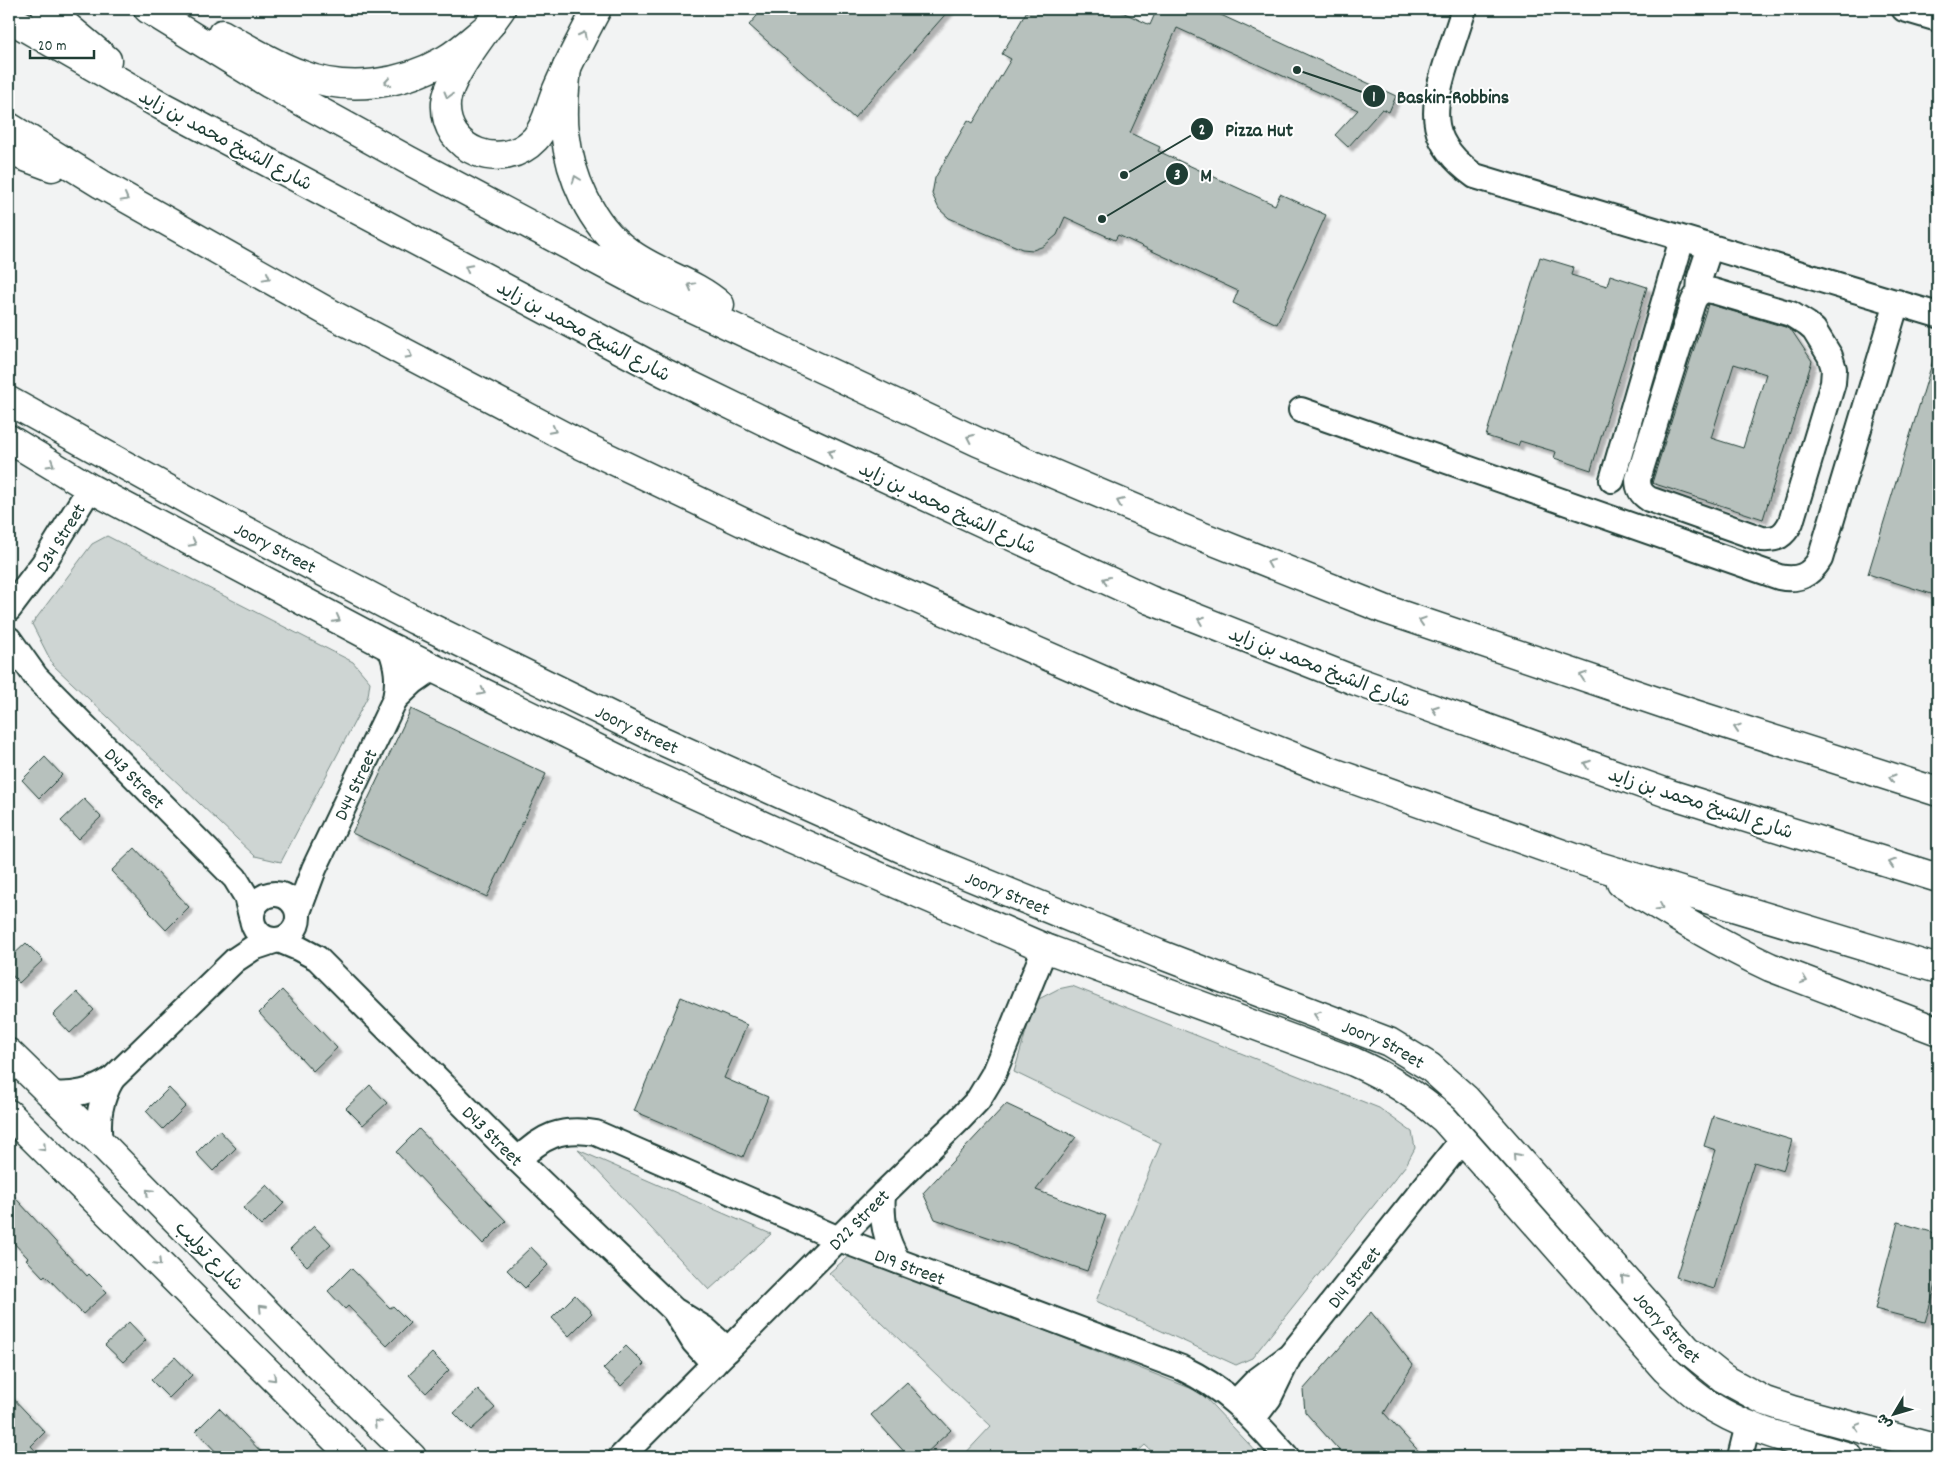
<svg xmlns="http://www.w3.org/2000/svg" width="1947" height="1466" viewBox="0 0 1947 1466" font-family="Dekko,'Playpen Sans Arabic',sans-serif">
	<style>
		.green { fill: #ced5d3; stroke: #768984 }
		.building { fill: #b7c1bd; stroke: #1f3d34; fill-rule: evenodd; filter: url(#shadow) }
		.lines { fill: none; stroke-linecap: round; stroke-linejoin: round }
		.minor-casing { stroke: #1f3d34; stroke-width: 28 }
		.tertiary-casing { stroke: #1f3d34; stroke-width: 31 }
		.motorway-casing { stroke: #1f3d34; stroke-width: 31 }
		.minor { stroke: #fff; stroke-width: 24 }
		.tertiary { stroke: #fff; stroke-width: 28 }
		.motorway { stroke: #fff; stroke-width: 28 }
		.oneway { stroke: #8f9e9a }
		.labels { text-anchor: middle; stroke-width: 4; stroke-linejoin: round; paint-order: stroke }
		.street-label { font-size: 19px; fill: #1f3d34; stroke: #fff }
		.leader { fill: none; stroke: #1f3d34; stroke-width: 2 }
		.callout-dot { fill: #1f3d34; stroke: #fff; stroke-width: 2 }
		.mark-label { font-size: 15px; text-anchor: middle; font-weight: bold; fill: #fff }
		.callout-label { font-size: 20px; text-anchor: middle; font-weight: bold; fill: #1f3d34; stroke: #fff; stroke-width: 4; stroke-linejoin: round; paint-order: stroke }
	</style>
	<defs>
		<filter id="shadow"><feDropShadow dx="4.5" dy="4.5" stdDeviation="1" flood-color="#0004"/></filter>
	</defs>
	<rect width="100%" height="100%" fill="#f2f3f3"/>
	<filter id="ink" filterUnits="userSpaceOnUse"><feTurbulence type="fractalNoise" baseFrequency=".02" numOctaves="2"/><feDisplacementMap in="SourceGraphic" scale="10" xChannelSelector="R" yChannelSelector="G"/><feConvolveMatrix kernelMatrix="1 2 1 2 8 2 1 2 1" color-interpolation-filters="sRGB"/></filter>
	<g filter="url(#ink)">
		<!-- green -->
		<path class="green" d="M107 536 353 662 370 682 368 696 281 862 255 856 53 665 32 624 92 544Z
			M1072 986 1379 1108 1412 1132 1415 1148 1406 1165 1252 1358 1236 1365 1096 1301 1161 1143 1014 1072 1035 1001 1058 989Z
			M578 1150 771 1234 709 1290Z
			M851 1254 1200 1392 1261 1457H1158L1145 1445 1132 1457H962L991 1426 829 1273Z"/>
		<!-- building -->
		<path class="building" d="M763 9H950L854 118 749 25Z
			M1028 9H1116L1150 25 1157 9H1208L1396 96 1389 112 1382 109 1348 147 1335 135 1358 110 1177 28 1130 133 1160 147 1158 151 1275 205 1280 194 1326 215 1277 324 1233 303 1238 291 1118 235 1115 240 1065 217 1057 235 1044 246 1033 250 1022 249 949 218 939 209 932 194 935 178 968 120 973 123 1011 59 1002 54Z
			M1540 257 1573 267 1571 275 1607 286 1610 275 1647 287 1591 470 1554 458 1556 452 1520 441 1518 446 1486 436Z
			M1708 304 1785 327 1792 331 1812 361 1763 519 1652 483ZM1734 364 1766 374 1743 448 1711 438Z
			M1934 357H1938V596L1868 574Z
			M411 709 546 774 487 897 352 833Z
			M45 757 62 775 39 798 22 780Z
			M84 799 101 817 78 839 61 821Z
			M135 848 189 907 166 930 149 912 150 911 111 871Z
			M26 943 43 960 19 983 9 972V959Z
			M282 990 337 1048 313 1071 259 1013Z
			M77 992 94 1010 70 1033 53 1015Z
			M681 997 747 1025 724 1078 768 1097 743 1157 634 1111Z
			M370 1085 387 1103 363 1125 346 1108Z
			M169 1088 186 1106 163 1129 146 1111Z
			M1006 1104 1076 1137 1036 1190 1106 1216 1087 1271 935 1219 923 1193Z
			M1713 1116 1792 1140 1783 1171 1754 1162 1714 1289 1676 1277 1716 1150 1704 1146Z
			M419 1129 506 1221 483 1244 396 1152Z
			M219 1130 236 1148 213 1171 196 1153Z
			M267 1185 284 1203 261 1226 243 1208Z
			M9 1191 87 1276 89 1274 107 1292 83 1314 45 1275 43 1277 26 1259 28 1258 9 1238Z
			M1898 1222 1938 1234V1278L1925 1322 1875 1309Z
			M314 1226 331 1244 307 1266 290 1249Z
			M531 1247 548 1265 525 1288 507 1270Z
			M351 1268 390 1308 393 1306 410 1323 387 1346 348 1306 345 1309 328 1291Z
			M575 1295 592 1313 569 1336 552 1318Z
			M1371 1312 1413 1365 1384 1413 1424 1457H1345L1305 1412 1303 1390Z
			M129 1322 146 1340 123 1362 105 1345Z
			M626 1346 644 1364 621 1386 603 1369Z
			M432 1353 449 1370 426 1393 409 1375Z
			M175 1357 192 1375 169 1398 151 1380Z
			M907 1382 951 1430 922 1457H909L871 1415Z
			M478 1390 495 1408 471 1430 454 1413Z
			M9 1394 45 1432 31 1446 41 1457H9Z
			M219 1408 266 1457H221L196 1431Z"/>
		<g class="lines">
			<defs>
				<g id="minor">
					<path d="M1464 9C1458 27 1452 46 1446 64 1430 114 1429 143 1475 176L1938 315"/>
					<path d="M1904 9 1938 19"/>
					<path d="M1706 290 1713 291 1791 314 1807 324 1814 330 1830 356 1834 369 1833 383 1791 522C1784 536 1777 540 1762 539L1649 499C1641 494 1638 489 1638 479L1692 305C1695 296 1698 293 1706 290Z"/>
					<path d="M1699 293 1700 277 1710 247"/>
					<path d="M1301 410 1779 577C1798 581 1810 576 1820 559L1897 302"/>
					<path d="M1612 480 1682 239"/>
					<path id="s1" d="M9 609 43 564 90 488"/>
					<path id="s2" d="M9 639 36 677 235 878 246 896 251 916"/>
					<path d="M395 699 413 682 433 668"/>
					<circle cx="275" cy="917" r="23"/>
					<path id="s3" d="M298 912 314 869 395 699C399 680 397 665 390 647"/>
					<path id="s4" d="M279 940 298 948 317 958 518 1160 674 1310 705 1329 728 1350"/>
					<path d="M50 1094C74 1096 92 1092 112 1079L235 960 253 948 274 941"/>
					<path d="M100 1142C97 1119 100 1100 112 1079"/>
					<path id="s5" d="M518 1160C542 1136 561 1127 596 1133L839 1239 1182 1368C1230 1391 1252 1418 1287 1457"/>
					<path d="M883 1194C881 1219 885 1239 898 1261"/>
					<path d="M676 1313 694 1342 714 1364"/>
					<path d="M1236 1402 1256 1381 1287 1358"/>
					<path id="s6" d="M1253 1419 1269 1398 1289 1357 1463 1139"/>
					<path id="s7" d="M621 1457 883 1194 959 1120 978 1100 993 1075 1045 948"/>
					<path d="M1740 1457 1748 1425"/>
				</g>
				<g id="tertiary">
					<path d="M501 9C485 32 448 77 446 103 443 152 503 173 535 139 546 127 549 109 555 94 567 65 582 37 597 9"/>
					<path id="s8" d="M9 401 202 508 415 620 656 738 903 849 1159 954 1389 1042 1430 1067 1466 1099 1687 1349 1723 1378 1765 1401 1792 1410 1938 1449"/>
					<path d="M9 439 90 488 390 647 645 772 781 834 1045 948 1354 1062C1388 1077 1416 1095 1444 1119L1665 1369C1677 1380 1690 1392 1703 1401 1747 1431 1800 1442 1849 1457"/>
					<path d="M9 1053 100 1142 316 1363 412 1457"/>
					<path d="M9 1114 353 1457"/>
				</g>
				<path id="motorway" d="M46 9 107 60
					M148 9 270 84 408 160 645 286 978 442 1186 530 1384 609 1694 714 1938 792
					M9 18 162 106 665 373 795 436 1150 600 1356 681 1670 794 1938 878
					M222 34C247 48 273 64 300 74 347 93 401 85 445 60 461 51 475 37 490 25
					M567 67C565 88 562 111 565 132 570 176 590 224 627 251 655 273 693 281 720 305
					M9 127 101 184 335 316 575 442 757 529 1130 692 1327 770 1588 863 1938 969
					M9 151 52 167
					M1621 883C1670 913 1718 943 1770 967L1938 1031"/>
			</defs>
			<!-- minor casing -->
			<use href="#minor" class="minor-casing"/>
			<!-- tertiary casing -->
			<use href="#tertiary" class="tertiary-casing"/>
			<!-- motorway casing -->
			<use href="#motorway" class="motorway-casing"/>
			<!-- minor -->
			<use href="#minor" class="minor"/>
			<!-- tertiary -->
			<use href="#tertiary" class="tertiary"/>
			<!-- motorway -->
			<use href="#motorway" class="motorway"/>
		</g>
		<!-- one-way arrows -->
		<defs><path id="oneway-chevron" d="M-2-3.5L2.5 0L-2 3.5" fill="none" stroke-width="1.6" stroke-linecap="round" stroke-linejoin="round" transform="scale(1.25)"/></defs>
		<g class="oneway">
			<use href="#oneway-chevron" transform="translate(583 35) rotate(-63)"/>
			<use href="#oneway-chevron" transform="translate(388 82) rotate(170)"/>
			<use href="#oneway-chevron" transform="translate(448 95) rotate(105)"/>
			<use href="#oneway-chevron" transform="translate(576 179) rotate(-111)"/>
			<use href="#oneway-chevron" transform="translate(125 198) rotate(29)"/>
			<use href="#oneway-chevron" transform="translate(468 268) rotate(-152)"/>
			<use href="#oneway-chevron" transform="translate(267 277) rotate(29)"/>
			<use href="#oneway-chevron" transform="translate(691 286) rotate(-151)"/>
			<use href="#oneway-chevron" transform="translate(409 355) rotate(28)"/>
			<use href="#oneway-chevron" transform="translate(553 430) rotate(28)"/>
			<use href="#oneway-chevron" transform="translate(970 438) rotate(-155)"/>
			<use href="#oneway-chevron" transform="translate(831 453) rotate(-155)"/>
			<use href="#oneway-chevron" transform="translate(51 464) rotate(31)"/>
			<use href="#oneway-chevron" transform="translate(1120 502) rotate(-157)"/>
			<use href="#oneway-chevron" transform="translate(193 543) rotate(28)"/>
			<use href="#oneway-chevron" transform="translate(1270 563) rotate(-158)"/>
			<use href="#oneway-chevron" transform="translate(1106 580) rotate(-155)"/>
			<use href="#oneway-chevron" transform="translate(337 619) rotate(28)"/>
			<use href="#oneway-chevron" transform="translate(1201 620) rotate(-159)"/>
			<use href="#oneway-chevron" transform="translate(1422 621) rotate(-162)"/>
			<use href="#oneway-chevron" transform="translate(1583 676) rotate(-161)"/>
			<use href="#oneway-chevron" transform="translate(482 692) rotate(26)"/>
			<use href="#oneway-chevron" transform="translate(1435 709) rotate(-160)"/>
			<use href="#oneway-chevron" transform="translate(1737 728) rotate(-162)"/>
			<use href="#oneway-chevron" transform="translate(1587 764) rotate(-160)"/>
			<use href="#oneway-chevron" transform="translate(1892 778) rotate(-163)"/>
			<use href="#oneway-chevron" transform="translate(1892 863) rotate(-163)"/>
			<use href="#oneway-chevron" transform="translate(1660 907) rotate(31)"/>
			<use href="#oneway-chevron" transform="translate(1804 980) rotate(21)"/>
			<use href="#oneway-chevron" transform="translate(1317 1015) rotate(-161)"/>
			<use href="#oneway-chevron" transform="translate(43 1148) rotate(45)"/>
			<use href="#oneway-chevron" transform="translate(1516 1156) rotate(-132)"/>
			<use href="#oneway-chevron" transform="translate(149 1192) rotate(-134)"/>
			<use href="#oneway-chevron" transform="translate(158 1263) rotate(45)"/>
			<use href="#oneway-chevron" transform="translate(1624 1278) rotate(-132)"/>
			<use href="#oneway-chevron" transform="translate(262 1308) rotate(-134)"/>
			<use href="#oneway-chevron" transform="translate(273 1378) rotate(45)"/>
			<use href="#oneway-chevron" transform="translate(377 1423) rotate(-135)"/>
			<use href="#oneway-chevron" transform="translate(1857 1427) rotate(-165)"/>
		</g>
	</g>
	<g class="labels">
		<!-- street labels -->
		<g class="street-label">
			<text transform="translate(226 139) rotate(28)" y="7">شارع الشيخ محمد بن زايد</text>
			<text transform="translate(584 330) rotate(28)" y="7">شارع الشيخ محمد بن زايد</text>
			<text transform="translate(948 507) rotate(25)" y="7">شارع الشيخ محمد بن زايد</text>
			<text dy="7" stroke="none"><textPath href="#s1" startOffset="88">D34 Street</textPath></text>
			<text dy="7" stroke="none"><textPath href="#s8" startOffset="304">Joory Street</textPath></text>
			<text transform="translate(1320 666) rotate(21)" y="7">شارع الشيخ محمد بن زايد</text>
			<text dy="7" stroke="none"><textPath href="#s8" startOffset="709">Joory Street</textPath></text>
			<text dy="7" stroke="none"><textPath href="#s2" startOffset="188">D43 Street</textPath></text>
			<text dy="7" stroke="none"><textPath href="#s3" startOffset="140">D44 Street</textPath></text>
			<text transform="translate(1701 802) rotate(18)" y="7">شارع الشيخ محمد بن زايد</text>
			<text dy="7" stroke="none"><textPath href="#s8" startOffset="1114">Joory Street</textPath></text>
			<text dy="7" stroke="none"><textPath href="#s8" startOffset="1519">Joory Street</textPath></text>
			<text dy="7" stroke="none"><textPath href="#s4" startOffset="292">D43 Street</textPath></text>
			<text dy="7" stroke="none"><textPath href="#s7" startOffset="336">D22 Street</textPath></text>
			<text transform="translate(210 1255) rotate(46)" y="7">شارع توليب</text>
			<text dy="7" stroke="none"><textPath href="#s5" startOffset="428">D19 Street</textPath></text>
			<text dy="7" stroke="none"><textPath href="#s6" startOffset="175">D14 Street</textPath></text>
			<text dy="7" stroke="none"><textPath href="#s8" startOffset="1924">Joory Street</textPath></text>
		</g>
	</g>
	<!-- callouts -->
	<path class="leader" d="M1297 70L1374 96M1124 175L1202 129M1102 219L1177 174"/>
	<g class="callout-dot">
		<circle cx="1297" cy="70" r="5"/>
		<circle cx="1124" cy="175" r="5"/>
		<circle cx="1102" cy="219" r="5"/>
		<circle cx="1374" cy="96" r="12"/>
		<circle cx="1202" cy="129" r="12"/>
		<circle cx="1177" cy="174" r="12"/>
	</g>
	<g class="mark-label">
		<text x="1374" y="101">1</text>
		<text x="1202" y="134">2</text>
		<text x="1177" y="179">3</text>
	</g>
	<g class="callout-label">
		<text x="1453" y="103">Baskin-Robbins</text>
		<text x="1259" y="136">Pizza Hut</text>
		<text x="1206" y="181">M</text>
	</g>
	<!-- margin -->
	<rect width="1947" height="1466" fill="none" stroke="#fff" stroke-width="30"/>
	<rect x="15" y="15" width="1917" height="1436" fill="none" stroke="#1f3d34" stroke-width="2" filter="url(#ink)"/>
	<!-- north arrow -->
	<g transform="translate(1894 1414) rotate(232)" stroke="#ffffff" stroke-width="4" paint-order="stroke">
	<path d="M0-4L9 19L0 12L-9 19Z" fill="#1f3d34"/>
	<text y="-8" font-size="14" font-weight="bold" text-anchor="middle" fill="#1f3d34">ش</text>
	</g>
	<!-- scale -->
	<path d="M30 50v8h64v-8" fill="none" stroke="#1f3d34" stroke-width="2.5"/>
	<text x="38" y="50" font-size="15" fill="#1f3d34" stroke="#ffffff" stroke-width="4" paint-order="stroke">20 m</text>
</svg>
